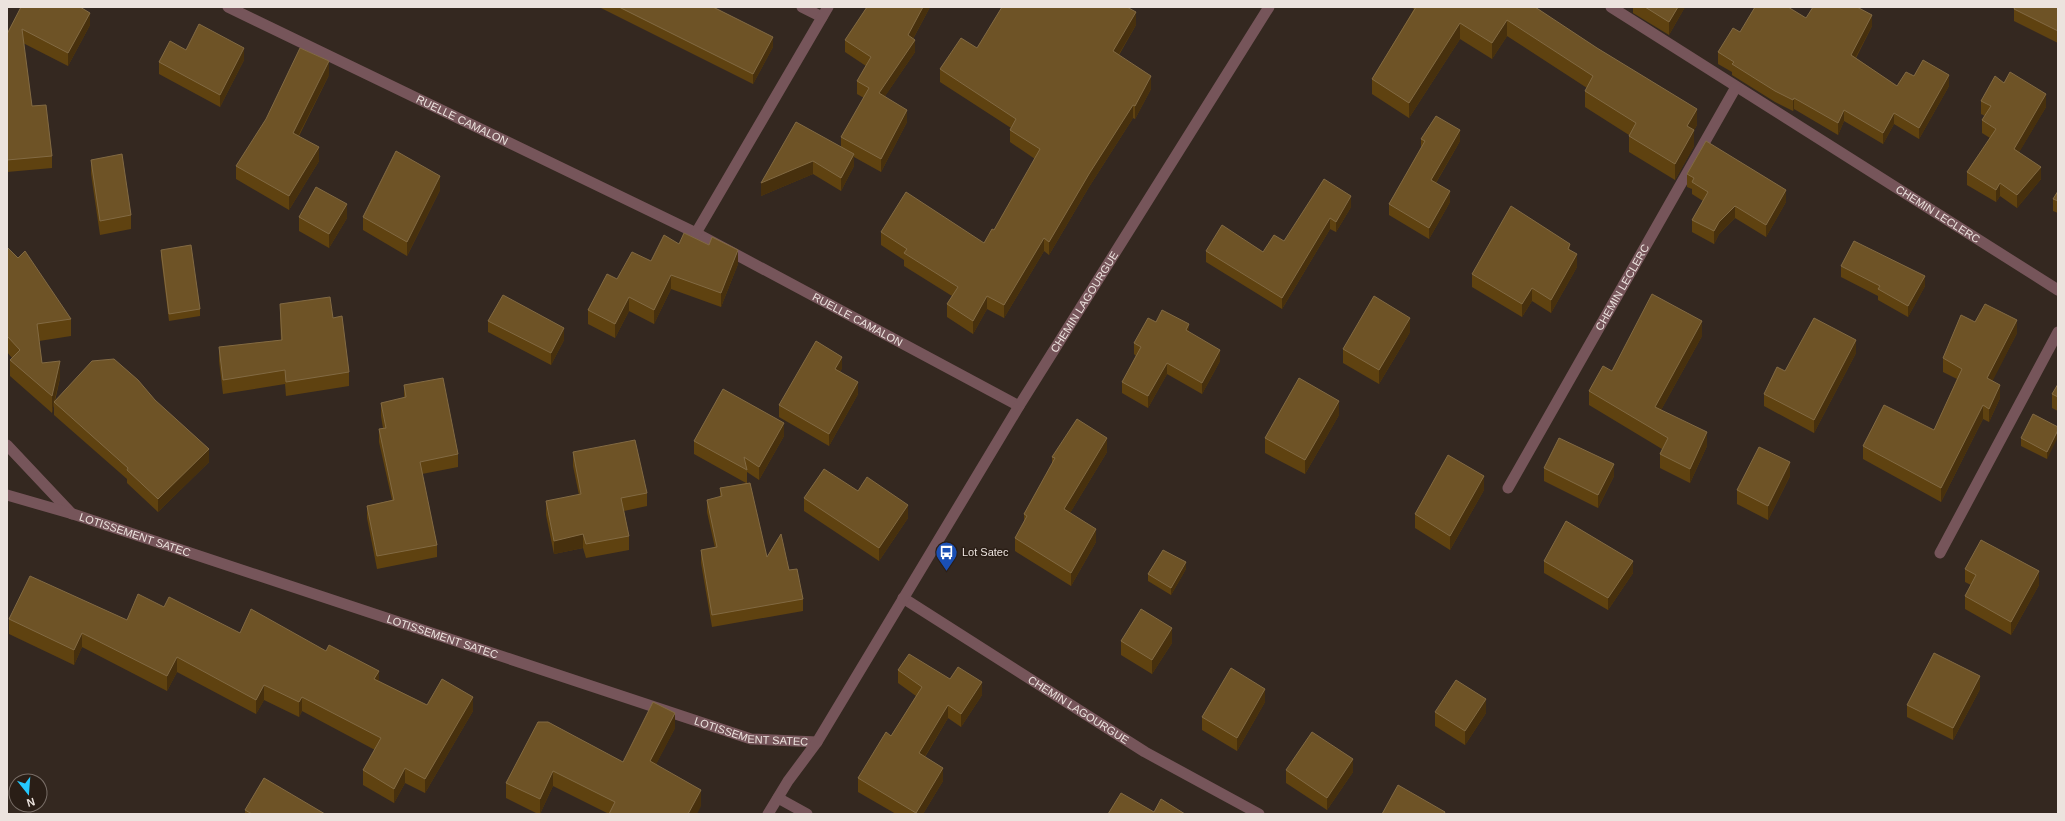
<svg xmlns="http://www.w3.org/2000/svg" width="2065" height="821" viewBox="0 0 2065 821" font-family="Arial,sans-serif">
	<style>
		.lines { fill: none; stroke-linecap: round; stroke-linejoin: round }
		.minor { stroke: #76555a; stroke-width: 11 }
		.tertiary { stroke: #76555a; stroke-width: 11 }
		.wall { fill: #5f4210 }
		.shaded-wall { fill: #47300d }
		.building { fill: #6e5326; stroke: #826a43 }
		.labels { text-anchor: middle; stroke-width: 3; stroke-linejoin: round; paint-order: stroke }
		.street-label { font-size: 11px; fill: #ece3de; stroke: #2a1e16 }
		.poi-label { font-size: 11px; fill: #ece3de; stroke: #2a1e16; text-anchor: start }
	</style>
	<rect width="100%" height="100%" fill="#342820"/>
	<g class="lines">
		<!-- minor -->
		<g class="minor">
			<path id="s1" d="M228 7 696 233 1019 406"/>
			<path d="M802 7 822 17"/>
			<path id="s2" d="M1611 7 2058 290"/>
			<path d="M696 233 828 7"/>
			<path d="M7 445 72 514"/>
			<path id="s3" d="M1508 488 1736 87"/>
			<path id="s4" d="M7 495 73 514 751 739 817 742"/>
			<path d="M1940 553 2058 332"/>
			<path id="s5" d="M903 598 1145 752 1259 814"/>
			<path d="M778 798 807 814"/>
		</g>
		<!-- tertiary -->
		<path class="tertiary" id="s6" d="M768 814 788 781 817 742 1019 406 1269 7"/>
	</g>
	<!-- wall -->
	<path class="wall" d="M21 7 90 25 68 66 23 43 32 106 52 156V168L7 172V34Z
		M599 7H713L773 47 753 84Z
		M867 7H930L913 39 915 52 885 96 907 122 881 172 854 157V166L841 191 813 174 761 196V183L841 147V137L864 98 857 94V81L866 66 845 52V40Z
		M1411 7H1535L1697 125 1694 130V146L1675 180 1629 152V135L1585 107V91L1587 88 1507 36 1492 59 1460 39 1409 118 1372 94V79L1414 9Z
		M1633 7H1685L1669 35 1633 13Z
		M2058 7V43L2014 21V9Z
		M1806 18 1872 26 1856 58 1897 86 1914 76 1949 86 1919 139 1894 124 1883 144 1844 121 1838 135 1794 109 1793 111 1775 102 1732 75V72L1718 64V52L1740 32Z
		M1136 25 1119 55 1151 89 1135 119 1133 118 1089 187 1049 255 1044 251 1004 318 987 309 973 334 947 317V304L952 296 904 266V260L881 245V232L984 243 994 230 1035 159 1010 142V130L1011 128 940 82V69L977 48Z
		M186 50 244 60 220 107 159 74V62Z
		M329 75 299 136 319 161 289 210 236 179V166Z
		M2004 83 2046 107 2019 152 2041 179 2017 208 2000 196 1996 202 1967 185V172L1990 138 1982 133V120L1985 116 1981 114V101Z
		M1421 139 1460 141 1436 183 1450 202 1429 239 1389 215V204L1421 148Z
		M91 160 131 215V229L100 235 91 174Z
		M1687 174 1786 202 1766 237 1735 218 1719 234 1714 244 1692 232V220L1703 201 1692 194V189L1687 187Z
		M440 190 407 256 363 230V217Z
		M2058 191V213L2053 211V199Z
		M1351 207 1336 232 1330 229 1282 309 1206 262V251L1263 252Z
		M299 217 347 218 329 248 299 231Z
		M679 244 738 264 721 307 671 289 654 324 629 311 615 338 588 324V310L617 279 651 261Z
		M7 247 71 319V336L39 341 42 363 60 378 55 401 155 400 209 462 158 512 127 483V479L54 415V404L52 413 10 376V360L12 358 7 352Z
		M161 250 200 309V316L169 321 161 257Z
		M1570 250 1577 267 1551 313 1532 301 1522 317 1472 287V274Z
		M1841 266 1925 286 1908 317 1878 300V296L1841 277Z
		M280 304 333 318 349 372V386L286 396 285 384 223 394 219 361V347L281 340 280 318Z
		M488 321 564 340 551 365 488 332Z
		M1156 322 1189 332 1220 361 1202 394 1167 374 1148 408 1122 393V382L1136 356 1134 354V343Z
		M1410 332 1379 384 1343 363V349Z
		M2017 333 1992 381 2000 398 1989 422 1983 419 1941 502 1863 459V446L1934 430 1957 379 1943 372V358Z
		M1702 336 1661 410 1707 446 1690 483 1660 468V454L1662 449 1589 405V391L1612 371Z
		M1856 353 1814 433 1764 406V394L1785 371Z
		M842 368 840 372 858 394 829 446 779 417V405Z
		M2058 384V411L2052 408V394Z
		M404 385 458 454V467L422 474 437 545V557L377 569 367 518V506L392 500 379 442V429L383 428 381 416V403L404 398Z
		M1339 415 1305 474 1265 453V438Z
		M2058 427 2047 459 2021 446V438Z
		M784 436 759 480 747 472V483L767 557 789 570 803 599V611L712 627 701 563V550L715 548 707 512V500L720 497V488L746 483 694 454V441Z
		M573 452 647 493V506L624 511 629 536V550L586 558 583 548 554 554 546 515V501L579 495 573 466Z
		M1107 452 1070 513 1096 542 1071 586 1015 551V538L1024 522V514L1052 464V457Z
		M1544 468 1614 476 1598 508 1544 481Z
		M1790 476 1768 520 1737 504V490Z
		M1484 490 1450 550 1415 528V514Z
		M804 498 908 518 879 561 804 511Z
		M1544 561 1633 573 1608 610 1544 573Z
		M1186 569 1171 595 1148 581V574Z
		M1965 569 2039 585 2011 635 1965 609V596L1971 585 1965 582Z
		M164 607 379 681 427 705 473 711 425 793 405 783 394 803 363 785V770L375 750 302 711 299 717 264 700 256 714 177 672 167 691 82 647 74 665 9 634V619L127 620Z
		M1121 641 1172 643 1152 674 1121 655Z
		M898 670 950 679 982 695 961 727 948 718 925 757 943 781 923 814H896L858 792V778L891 736 916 696 898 683Z
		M1980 689 1953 740 1907 717V705Z
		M1265 702 1237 751 1202 730V717Z
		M1435 712 1486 713 1465 745 1435 726Z
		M538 722 623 762 675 728 656 764 701 806 609 814 553 786 540 814H538L506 798V783Z
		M1286 770 1353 772 1327 810 1286 783Z
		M245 810 325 814H245Z"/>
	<!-- shaded-wall -->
	<path class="shaded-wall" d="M923 7H930L908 48V35Z
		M1678 7H1685L1669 35V22Z
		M1136 12V25L1113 64V51Z
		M90 13V25L68 66V53Z
		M1872 15V26L1851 66V55Z
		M1507 20V36L1492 59V43Z
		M1460 23V39L1409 118V103Z
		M773 37V47L753 84V74Z
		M915 40V52L879 105V93Z
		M244 48V60L220 107V95Z
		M329 61V75L293 146V133Z
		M1949 75V86L1919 139V128Z
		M1151 76V89L1135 119V106Z
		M2046 94V107L2014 161V149Z
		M1794 98V109L1793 111V100Z
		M1133 105V118L1089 187 1049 255V242L1089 174Z
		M1697 109V125L1687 142V126Z
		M907 110V122L881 172V159Z
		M1844 110V121L1838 135V123Z
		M1894 113V124L1883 144V133Z
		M1460 130V141L1431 191V180Z
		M1694 130V146L1675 180V164Z
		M319 147V161L289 210V196Z
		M854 154V166L841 191V178Z
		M813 161V174L761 196V183Z
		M2041 167V179L2017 208V195Z
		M440 176V190L407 256V242Z
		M2000 183V196L1996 202V190Z
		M1786 190V202L1766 237V225Z
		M1450 191V202L1429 239V228Z
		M1351 196V207L1336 232V222Z
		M347 204V218L329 248V234Z
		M1735 206V218L1719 234 1714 244V231L1719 222Z
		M1330 218V229L1282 309V298Z
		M1044 238V251L1004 318V305Z
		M1570 244V257L1568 249Z
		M738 250V264L721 307V293Z
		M1577 254V267L1551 313V300Z
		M671 275V289L654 324V310Z
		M1925 276V286L1908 317V306Z
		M1532 288V301L1522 317V304Z
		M987 296V309L973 334V321Z
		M629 297V311L615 338V324Z
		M1410 318V332L1379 384V370Z
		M2017 320V333L1987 392V378Z
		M1702 321V336L1655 421V407Z
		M1189 324V335L1186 330Z
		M564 328V340L551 365V353Z
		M1856 340V353L1814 433V420Z
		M1220 350V361L1202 394V383Z
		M842 357V368L835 381V369Z
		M60 361V378L54 402 52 413V396Z
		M1167 363V374L1148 408V396Z
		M858 382V394L829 446V434Z
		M2000 385V398L1989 422V409Z
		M1339 401V415L1305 474V460Z
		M1983 405V419L1941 502V488Z
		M784 423V436L759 480V467Z
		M2058 430V437L2047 459V452Z
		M1707 432V446L1690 483V469Z
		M1107 438V452L1064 523V509Z
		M209 449V462L158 512V499Z
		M1790 462V476L1768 520V506Z
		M1614 464V476L1598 508V495Z
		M1484 476V490L1450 550V536Z
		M908 505V518L879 561V548Z
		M1096 529V542L1071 586V573Z
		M583 534V548L554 554V541Z
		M1633 561V573L1608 610V598Z
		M1186 562V569L1171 595V588Z
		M2039 571V585L2011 635V622Z
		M1172 628V643L1152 674V660Z
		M82 633V647L74 665V650Z
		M177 657V672L167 691V676Z
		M379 671V685L374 679Z
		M1980 676V689L1953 740V728Z
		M982 682V695L961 727V714Z
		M264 685V700L256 714V700Z
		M1265 689V702L1237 751V738Z
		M302 697V711L299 717V702Z
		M473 697V711L425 793V779Z
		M1486 699V713L1465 745V731Z
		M948 705V718L919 766V753Z
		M675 713V728L650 776V761Z
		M1353 759V772L1327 810V798Z
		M405 768V783L394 803V789Z
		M943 768V781L923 814H916V813Z
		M553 771V786L540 814V799Z
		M701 790V806L697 814H688Z"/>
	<!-- building -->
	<path class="building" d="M21 7H80L90 13 68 53 22 29 32 106 46 105 52 156 7 160V34Z
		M619 7H713L773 37 753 74Z
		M867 7H923L908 35 915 40 879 93 907 110 881 159 841 137 869 88 857 81 871 57 845 40Z
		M1002 7H1127L1136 12 1113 51 1151 76 1135 106 1133 105 1089 174 1049 242 1044 238 1004 305 987 296 973 321 947 304 958 287 904 253 907 249 881 232 906 192 984 243 992 229 994 230 1040 149 1010 130 1016 119 940 69 961 38 977 48Z
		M1416 7H1535L1597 48 1697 109 1687 126 1694 130 1675 164 1629 136 1636 123 1585 91 1593 76 1507 20 1492 43 1460 23 1409 103 1372 79Z
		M1645 7H1678L1669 22Z
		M1755 7H1788L1806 18 1813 7H1857L1872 15 1851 55 1897 86 1906 72 1914 76 1923 60 1949 75 1919 128 1894 113 1883 133 1844 110 1838 123 1794 98 1793 100 1775 91 1732 64 1734 62 1718 52 1733 28 1740 32Z
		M2015 7H2058V31L2014 9Z
		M199 24 244 48 220 95 159 62 170 41 186 50Z
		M300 48 329 61 293 133 319 147 289 196 236 166 266 119Z
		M2010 72 2046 94 2014 149 2041 167 2017 195 2000 183 1996 190 1967 172 1996 129 1982 120 1991 106 1981 101 1995 76 2004 83Z
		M1436 116 1460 130 1431 180 1450 191 1429 228 1389 204 1425 141 1421 139Z
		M796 122 854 154 841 178 813 161 761 183Z
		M1706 141 1786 190 1766 225 1735 206 1719 222 1714 231 1692 220 1708 192 1692 182 1694 178 1687 174Z
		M396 151 440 176 407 242 363 217Z
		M122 154 131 215 100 221 91 160Z
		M1324 179 1351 196 1336 222 1330 218 1282 298 1206 251 1222 225 1263 252 1274 235 1284 241Z
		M316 187 347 204 329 234 299 217Z
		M2058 191V201L2053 199Z
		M1511 206 1570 244 1568 249 1577 254 1551 300 1532 288 1522 304 1472 274Z
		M684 233 709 245 712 237 738 250 721 293 671 275 654 310 629 297 615 324 588 310 607 274 617 279 632 252 651 261 664 235 679 244Z
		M1854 241 1925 276 1908 306 1878 289 1880 286 1841 266Z
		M191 245 200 309 169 314 161 250Z
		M7 247 18 258 25 251 71 319 37 324 42 363 60 361 52 396 10 360 20 350 7 336Z
		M1652 294 1702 321 1655 407 1707 432 1690 469 1660 454 1668 438 1589 391 1603 366 1612 371Z
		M503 295 564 328 551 353 488 321Z
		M1374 296 1410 318 1379 370 1343 349Z
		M330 297 333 318 342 316 349 372 286 382 285 370 223 380 219 347 282 340 280 304Z
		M1985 304 2017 320 1987 378 2000 385 1989 409 1983 405 1941 488 1863 446 1884 405 1934 430 1962 369 1943 358 1961 315 1975 322Z
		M1162 310 1189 324 1186 330 1220 350 1202 383 1167 363 1148 396 1122 382 1141 347 1134 343 1148 318 1156 322Z
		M1814 318 1856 340 1814 420 1764 394 1777 367 1785 371Z
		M816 341 842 357 835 369 858 382 829 434 779 405Z
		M114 359 138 380 155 400 209 449 158 499 127 470 128 468 54 402 92 361Z
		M443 378 458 454 420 462 437 545 377 556 367 506 394 500 379 429 386 428 381 403 406 397 404 385Z
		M1299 378 1339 401 1305 460 1265 438Z
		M2058 384V397L2052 394Z
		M723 389 784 423 759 467 744 457 747 470 694 441Z
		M2033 414 2058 427V430L2047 452 2021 438Z
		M1077 419 1107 438 1064 509 1096 529 1071 573 1015 538 1027 516 1024 514 1055 458 1052 457Z
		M1559 438 1614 464 1598 495 1544 468Z
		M635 440 647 493 621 498 629 536 586 544 583 534 554 541 546 501 581 494 573 452Z
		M1759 447 1790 462 1768 506 1737 490Z
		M1448 455 1484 476 1450 536 1415 514Z
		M824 469 858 491 867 477 908 505 879 548 804 498Z
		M750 483 767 557 781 534 789 570 797 569 803 599 712 615 701 550 717 547 707 500 722 496 720 488Z
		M1566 521 1633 561 1608 598 1544 561Z
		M1981 540 2039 571 2011 622 1965 596 1976 575 1965 569Z
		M1163 550 1186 562 1171 588 1148 574Z
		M30 576 127 620 138 594 164 607 169 597 240 633 251 609 326 651 329 645 379 671 374 679 427 705 442 679 473 697 425 779 405 768 394 789 363 770 381 738 302 697 299 702 264 685 256 700 177 657 167 676 82 633 74 650 9 619Z
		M1141 609 1172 628 1152 660 1121 641Z
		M1934 653 1980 676 1953 728 1907 705Z
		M909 654 950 679 958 667 982 682 961 714 948 705 919 753 943 768 916 813 858 778 886 732 891 736 922 687 898 670Z
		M1231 668 1265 689 1237 738 1202 717Z
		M1456 680 1486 699 1465 731 1435 712Z
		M653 702 675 713 650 761 701 790 688 814H609L615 802 553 771 540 799 506 783 538 722H548L623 762Z
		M1312 732 1353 759 1327 798 1286 770Z
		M264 778 325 814H252L245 810Z
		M1398 785 1445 812 1444 814H1382Z
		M1121 793 1154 812 1161 799 1185 814H1108Z"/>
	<!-- icons -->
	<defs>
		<symbol id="bus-pin" viewBox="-11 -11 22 30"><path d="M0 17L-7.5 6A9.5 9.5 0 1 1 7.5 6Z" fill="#1a4fb4" stroke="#2a1e16"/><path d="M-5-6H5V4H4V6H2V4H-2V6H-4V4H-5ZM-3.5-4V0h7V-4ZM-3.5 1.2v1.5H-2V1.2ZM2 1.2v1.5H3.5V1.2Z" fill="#fff"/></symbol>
	</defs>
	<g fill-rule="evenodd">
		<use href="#bus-pin" x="934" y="540" width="25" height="34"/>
	</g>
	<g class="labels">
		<!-- street labels -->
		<g class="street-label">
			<text dy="4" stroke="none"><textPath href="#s1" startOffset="260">RUELLE CAMALON</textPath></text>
			<text dy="4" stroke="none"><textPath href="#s2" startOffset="387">CHEMIN LECLERC</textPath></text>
			<text dy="4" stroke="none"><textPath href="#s3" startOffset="231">CHEMIN LECLERC</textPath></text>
			<text dy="4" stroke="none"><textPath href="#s6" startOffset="602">CHEMIN LAGOURGUE</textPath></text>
			<text dy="4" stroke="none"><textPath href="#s1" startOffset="703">RUELLE CAMALON</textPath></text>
			<text dy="4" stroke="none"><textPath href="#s4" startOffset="134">LOTISSEMENT SATEC</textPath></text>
			<text dy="4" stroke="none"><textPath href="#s4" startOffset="458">LOTISSEMENT SATEC</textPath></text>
			<text dy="4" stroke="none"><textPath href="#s5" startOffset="208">CHEMIN LAGOURGUE</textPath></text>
			<text dy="4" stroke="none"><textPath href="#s4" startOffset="782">LOTISSEMENT SATEC</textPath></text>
		</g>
		<!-- poi labels -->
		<g class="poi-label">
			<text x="962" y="556">Lot Satec</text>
		</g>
	</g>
	<!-- border -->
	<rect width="2065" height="821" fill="none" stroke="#ece3de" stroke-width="16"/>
	<!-- north arrow -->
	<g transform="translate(28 793) rotate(163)"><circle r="19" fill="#2a1e16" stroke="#786d66"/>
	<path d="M0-3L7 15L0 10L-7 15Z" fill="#25c9fe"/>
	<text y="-6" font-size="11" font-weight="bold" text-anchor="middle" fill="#ece3de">N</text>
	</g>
</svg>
